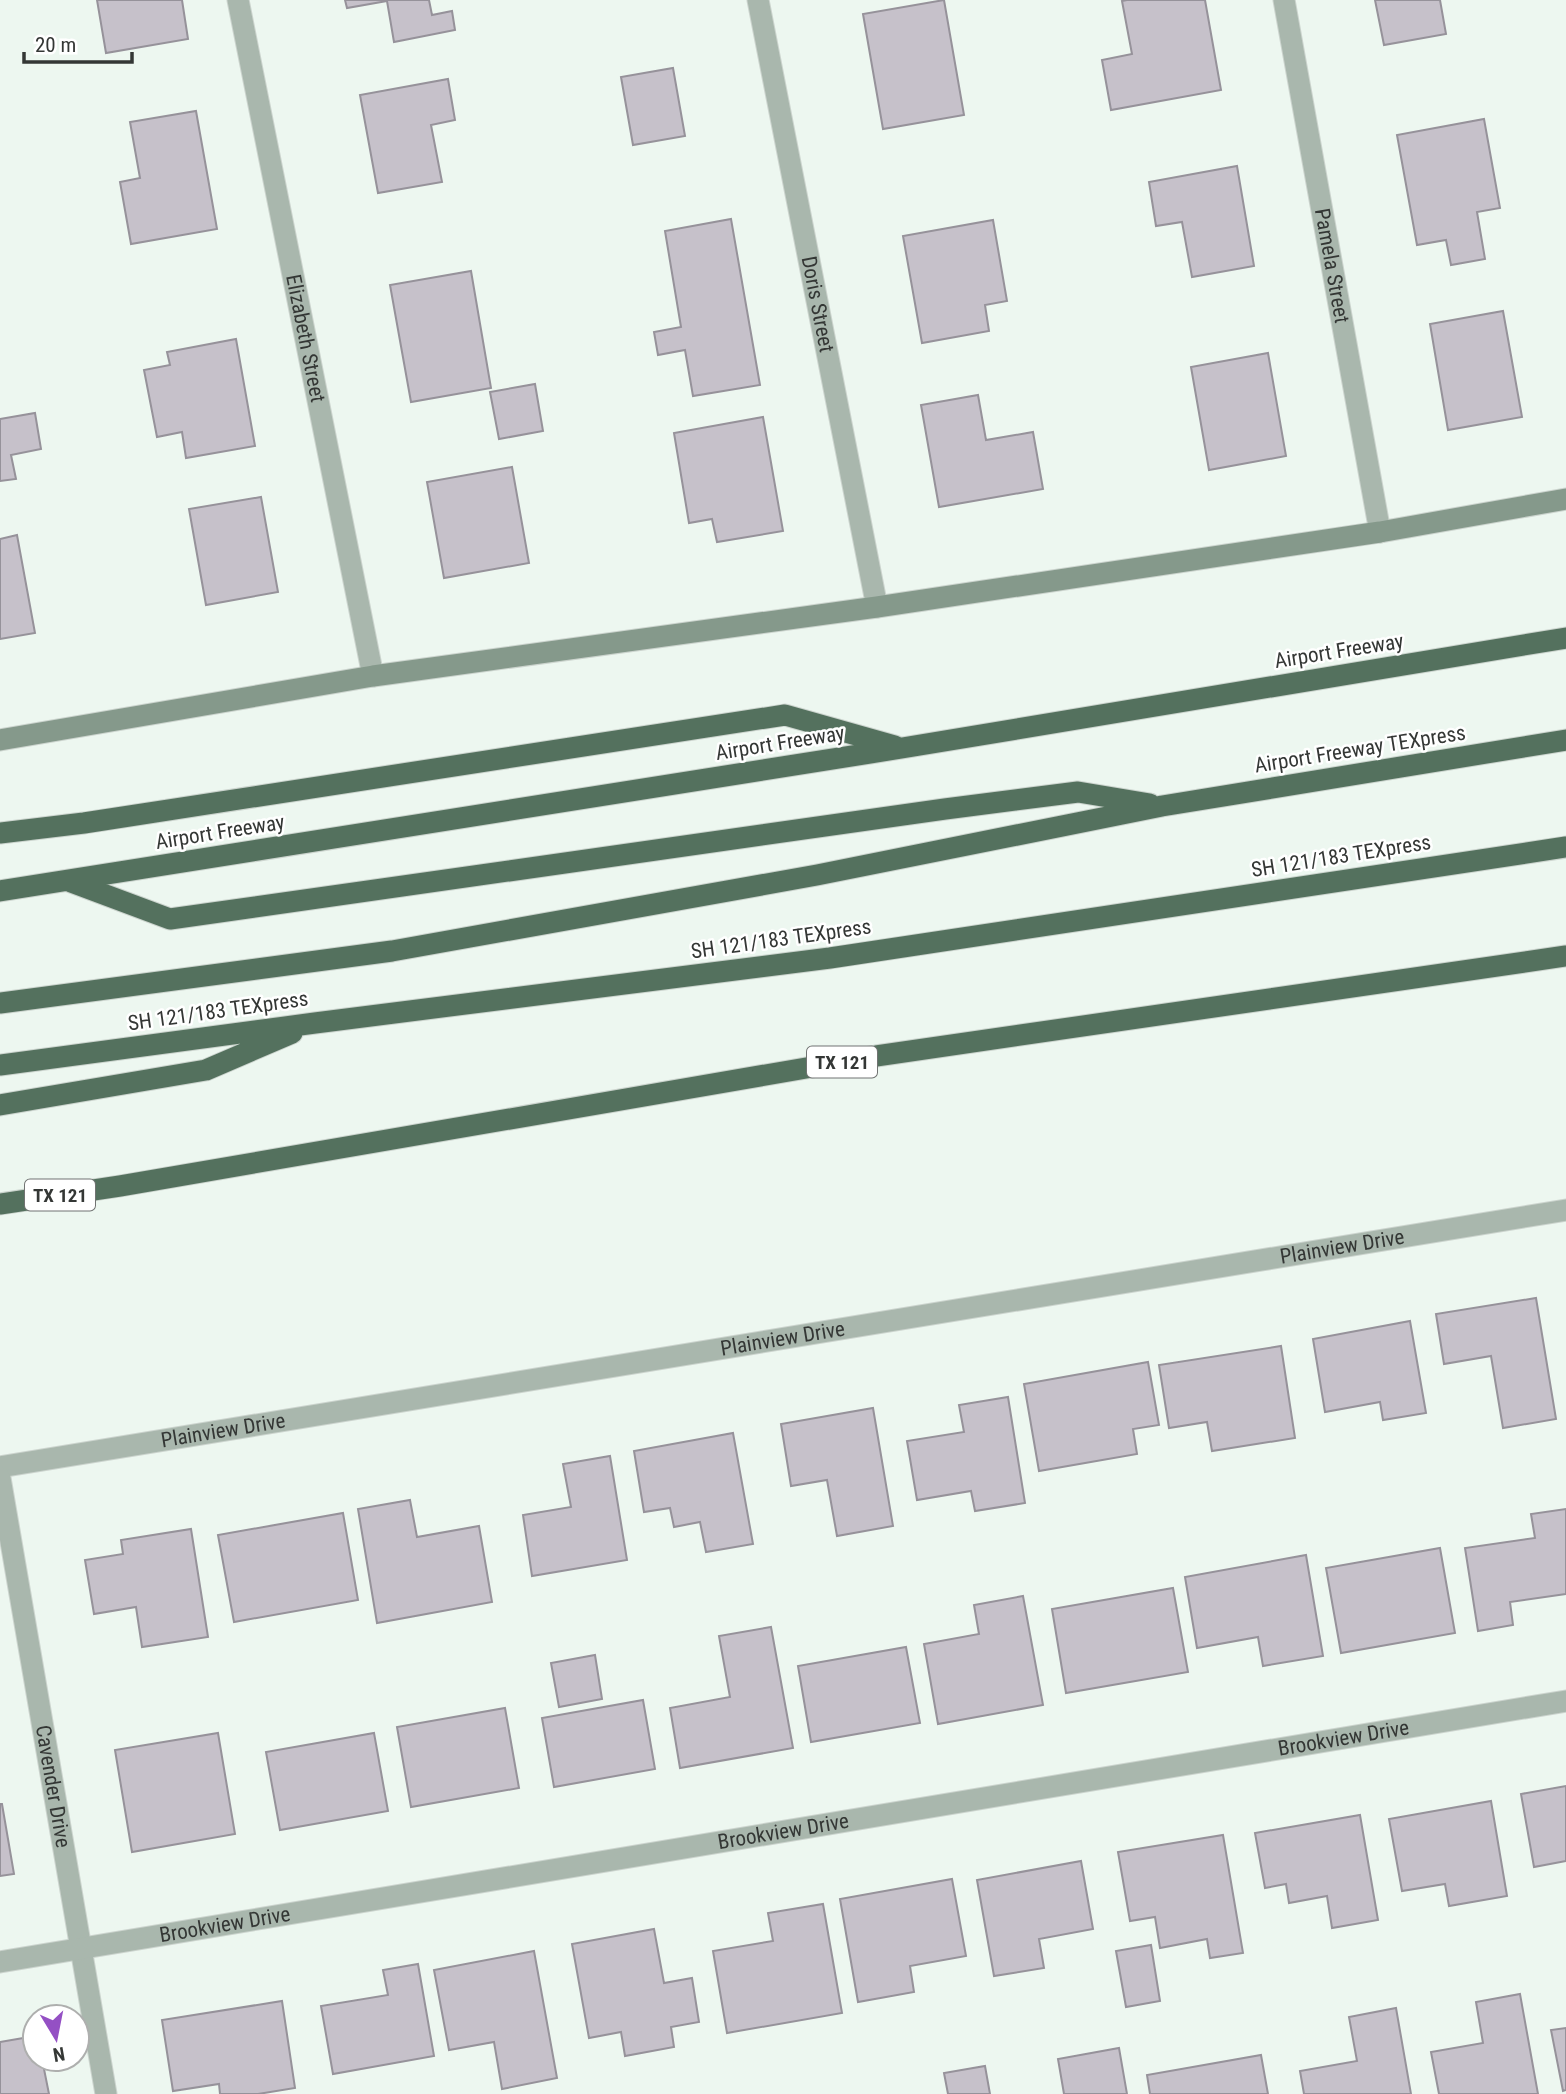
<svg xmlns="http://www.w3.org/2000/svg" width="1566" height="2094" viewBox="0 0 1566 2094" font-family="'Roboto Condensed',sans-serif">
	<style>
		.building { fill: #c6c1ca; stroke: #96929a; stroke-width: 2 }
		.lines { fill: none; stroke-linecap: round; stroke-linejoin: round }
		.minor-casing { stroke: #ccd4ce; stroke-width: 23 }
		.secondary-casing { stroke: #ccd4ce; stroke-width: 23 }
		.motorway-casing { stroke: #ccd4ce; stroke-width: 23 }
		.minor { stroke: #a9b7ad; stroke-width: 21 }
		.secondary { stroke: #85998b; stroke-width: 21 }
		.motorway { stroke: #54715e; stroke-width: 21 }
		.labels { text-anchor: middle; stroke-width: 5; stroke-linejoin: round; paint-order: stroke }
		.shield { fill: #fff; stroke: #717372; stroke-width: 2 }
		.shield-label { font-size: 19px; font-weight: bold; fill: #343735 }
		.street-label { font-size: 21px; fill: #343735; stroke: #fff }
	</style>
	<rect width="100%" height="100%" fill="#edf7f0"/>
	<!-- building -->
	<path class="building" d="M97 0H182L188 39 106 53Z
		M345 0H429L432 15 452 11 455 30 394 42 387 1 347 8Z
		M944 0 964 115 883 129 863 14Z
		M1127 0H1205L1221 90 1111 110 1102 60 1132 54 1122 1Z
		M1375 0H1440L1446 34 1384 45Z
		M673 68 685 136 633 145 621 77Z
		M448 79 455 120 431 125 442 182 378 193 360 95Z
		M196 111 217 229 131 244 120 182 140 178 130 122Z
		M1484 119 1500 208 1477 212 1485 259 1451 265 1446 240 1417 245 1397 135Z
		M1237 166 1254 266 1192 277 1182 222 1156 226 1149 182Z
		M731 219 760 385 693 396 685 350 658 355 654 332 681 327 665 231Z
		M993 220 1007 301 985 305 989 331 922 343 903 236Z
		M471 271 491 388 411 402 390 285Z
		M1503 311 1522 417 1448 430 1430 324Z
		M236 339 255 446 186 458 182 432 157 437 144 370 170 365 167 352Z
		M1268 353 1286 456 1209 470 1191 367Z
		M535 384 543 431 499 439 490 392Z
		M978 395 986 440 1033 432 1043 489 939 507 921 405Z
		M35 413 41 449 11 455 16 479 0 481V419Z
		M763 417 783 531 717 542 712 519 689 523 674 433Z
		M512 467 529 563 444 578 427 482Z
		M261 497 278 592 206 605 189 509Z
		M17 535 35 633 0 639V539Z
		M1536 1298 1556 1419 1503 1428 1491 1356 1444 1364 1436 1314Z
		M1410 1321 1426 1413 1383 1420 1380 1402 1325 1412 1313 1339Z
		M1281 1346 1295 1438 1212 1451 1207 1422 1169 1428 1159 1365Z
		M1148 1362 1159 1425 1133 1429 1137 1454 1039 1471 1024 1384Z
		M1008 1397 1025 1503 975 1511 971 1491 917 1500 907 1441 964 1432 959 1405Z
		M873 1408 893 1526 837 1536 827 1480 791 1486 781 1424Z
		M733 1433 753 1544 706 1552 700 1522 674 1527 670 1508 644 1512 634 1451Z
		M610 1456 627 1560 532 1576 523 1515 571 1507 563 1464Z
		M410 1500 417 1537 479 1526 492 1602 377 1623 358 1509Z
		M1566 1509V1594L1510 1602 1513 1625 1478 1631 1465 1548 1535 1538 1531 1514Z
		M343 1513 358 1600 234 1622 218 1535Z
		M191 1529 208 1637 142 1647 136 1607 94 1614 85 1560 123 1554 121 1540Z
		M1440 1548 1455 1633 1341 1653 1326 1568Z
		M1306 1555 1323 1656 1263 1666 1258 1637 1197 1648 1185 1577Z
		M1173 1588 1188 1672 1066 1693 1052 1609Z
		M1023 1596 1043 1705 938 1724 924 1644 979 1634 974 1605Z
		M771 1627 793 1748 680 1768 670 1708 730 1697 719 1636Z
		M906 1647 920 1723 811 1742 798 1666Z
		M595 1655 602 1699 559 1707 551 1663Z
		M643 1700 655 1769 554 1787 542 1718Z
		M505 1708 519 1788 411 1807 397 1727Z
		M218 1733 235 1834 132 1852 115 1750Z
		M374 1733 388 1811 280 1830 266 1752Z
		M1566 1786V1861L1534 1867 1521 1794Z
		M1491 1801 1507 1896 1449 1906 1445 1884 1402 1891 1389 1819Z
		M0 1804H2L14 1874 0 1876Z
		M1360 1815 1378 1920 1332 1928 1327 1896 1289 1903 1286 1884 1265 1888 1255 1833Z
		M1223 1835 1243 1953 1210 1958 1207 1939 1160 1948 1155 1917 1130 1921 1118 1852Z
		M1081 1861 1093 1929 1039 1939 1044 1968 994 1976 977 1880Z
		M952 1879 966 1956 910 1966 914 1992 858 2002 840 1899Z
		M823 1904 842 2013 727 2033 713 1951 773 1941 768 1913Z
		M654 1929 664 1983 692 1978 699 2022 671 2027 674 2047 625 2056 621 2032 589 2038 572 1944Z
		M1151 1945 1160 2001 1126 2007 1116 1951Z
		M534 1951 557 2078 502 2089 494 2042 449 2050 434 1970Z
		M418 1964 434 2056 333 2074 321 2006 388 1995 383 1970Z
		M1520 1994 1538 2094H1439L1431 2052 1483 2043 1476 2002Z
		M282 2001 295 2088 258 2094H220L219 2084 173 2091 162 2020Z
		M1396 2008 1411 2094H1304L1300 2071 1357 2061 1349 2017Z
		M1566 2028V2090L1563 2091 1551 2030Z
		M35 2036V2059H42L49 2094H0V2042Z
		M1119 2048 1127 2094H1064L1058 2059Z
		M1261 2055 1268 2094H1150L1147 2075Z
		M985 2066 990 2094H948L944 2073Z"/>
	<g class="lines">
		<defs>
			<g id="minor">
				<path id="s1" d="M238 0 373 676"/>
				<path id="s2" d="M758 0 877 607"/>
				<path id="s3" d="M1284 0 1380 532"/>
				<path id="s4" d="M0 1467 1566 1210"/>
				<path id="s5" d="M0 1478 106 2094"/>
				<path id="s6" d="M0 1962 1566 1701"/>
			</g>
			<path id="secondary" d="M0 740 373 676 877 607 1380 532 1566 499"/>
			<path id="motorway" d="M0 833 84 823 785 715 895 746
				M71 882 170 919 945 809 1078 792 1150 804
				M0 891 902 748 1566 638
				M0 1003 392 951 817 875 1162 806 1566 740
				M0 1065 315 1023 830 958 1566 847
				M0 1105 206 1070 292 1033
				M0 1204 120 1186 876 1056 1566 956"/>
		</defs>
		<!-- minor casing -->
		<use href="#minor" class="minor-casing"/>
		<!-- secondary casing -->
		<use href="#secondary" class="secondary-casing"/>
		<!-- motorway casing -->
		<use href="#motorway" class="motorway-casing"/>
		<!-- minor -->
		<use href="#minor" class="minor"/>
		<!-- secondary -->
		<use href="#secondary" class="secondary"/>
		<!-- motorway -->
		<use href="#motorway" class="motorway"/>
	</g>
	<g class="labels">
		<!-- shield labels -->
		<g class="shield">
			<rect x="807" y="1046.5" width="70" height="31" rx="5"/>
			<rect x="25" y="1179.5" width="70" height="31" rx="5"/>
		</g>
		<g class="shield-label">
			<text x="842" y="1069">TX 121</text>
			<text x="60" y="1202">TX 121</text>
		</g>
		<!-- street labels -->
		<g class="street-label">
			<text dy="7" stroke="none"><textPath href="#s3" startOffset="270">Pamela Street</textPath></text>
			<text dy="7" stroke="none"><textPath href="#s2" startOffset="310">Doris Street</textPath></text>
			<text dy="7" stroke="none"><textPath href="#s1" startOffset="345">Elizabeth Street</textPath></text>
			<text transform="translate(1339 651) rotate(-9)" y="7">Airport Freeway</text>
			<text transform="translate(780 743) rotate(-9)" y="7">Airport Freeway</text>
			<text transform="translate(1360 749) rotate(-9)" y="7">Airport Freeway TEXpress</text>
			<text transform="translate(220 832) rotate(-9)" y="7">Airport Freeway</text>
			<text transform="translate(1341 856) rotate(-9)" y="7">SH 121/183 TEXpress</text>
			<text transform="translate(781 939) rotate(-8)" y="7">SH 121/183 TEXpress</text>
			<text transform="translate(218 1011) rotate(-8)" y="7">SH 121/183 TEXpress</text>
			<text dy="7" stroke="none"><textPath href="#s4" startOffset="1360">Plainview Drive</textPath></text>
			<text dy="7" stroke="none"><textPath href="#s4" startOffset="793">Plainview Drive</textPath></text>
			<text dy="7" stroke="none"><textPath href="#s4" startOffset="226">Plainview Drive</textPath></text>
			<text dy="7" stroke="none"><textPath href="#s6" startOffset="1362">Brookview Drive</textPath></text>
			<text dy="7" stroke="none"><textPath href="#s5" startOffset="313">Cavender Drive</textPath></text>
			<text dy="7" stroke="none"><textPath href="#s6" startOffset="794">Brookview Drive</textPath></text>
			<text dy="7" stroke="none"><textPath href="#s6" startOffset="228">Brookview Drive</textPath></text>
		</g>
	</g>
	<!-- north arrow -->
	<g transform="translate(56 2038) rotate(170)"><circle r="33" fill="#ffffff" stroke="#aeafae" stroke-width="2"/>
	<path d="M0-5L12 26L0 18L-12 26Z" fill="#9450c4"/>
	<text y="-10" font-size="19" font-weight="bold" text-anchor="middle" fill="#343735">N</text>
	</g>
	<!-- scale -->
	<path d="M24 52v10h108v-10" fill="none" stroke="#343735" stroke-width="3.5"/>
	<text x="35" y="52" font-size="21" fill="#343735" stroke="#ffffff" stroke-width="5" paint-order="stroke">20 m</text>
</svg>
